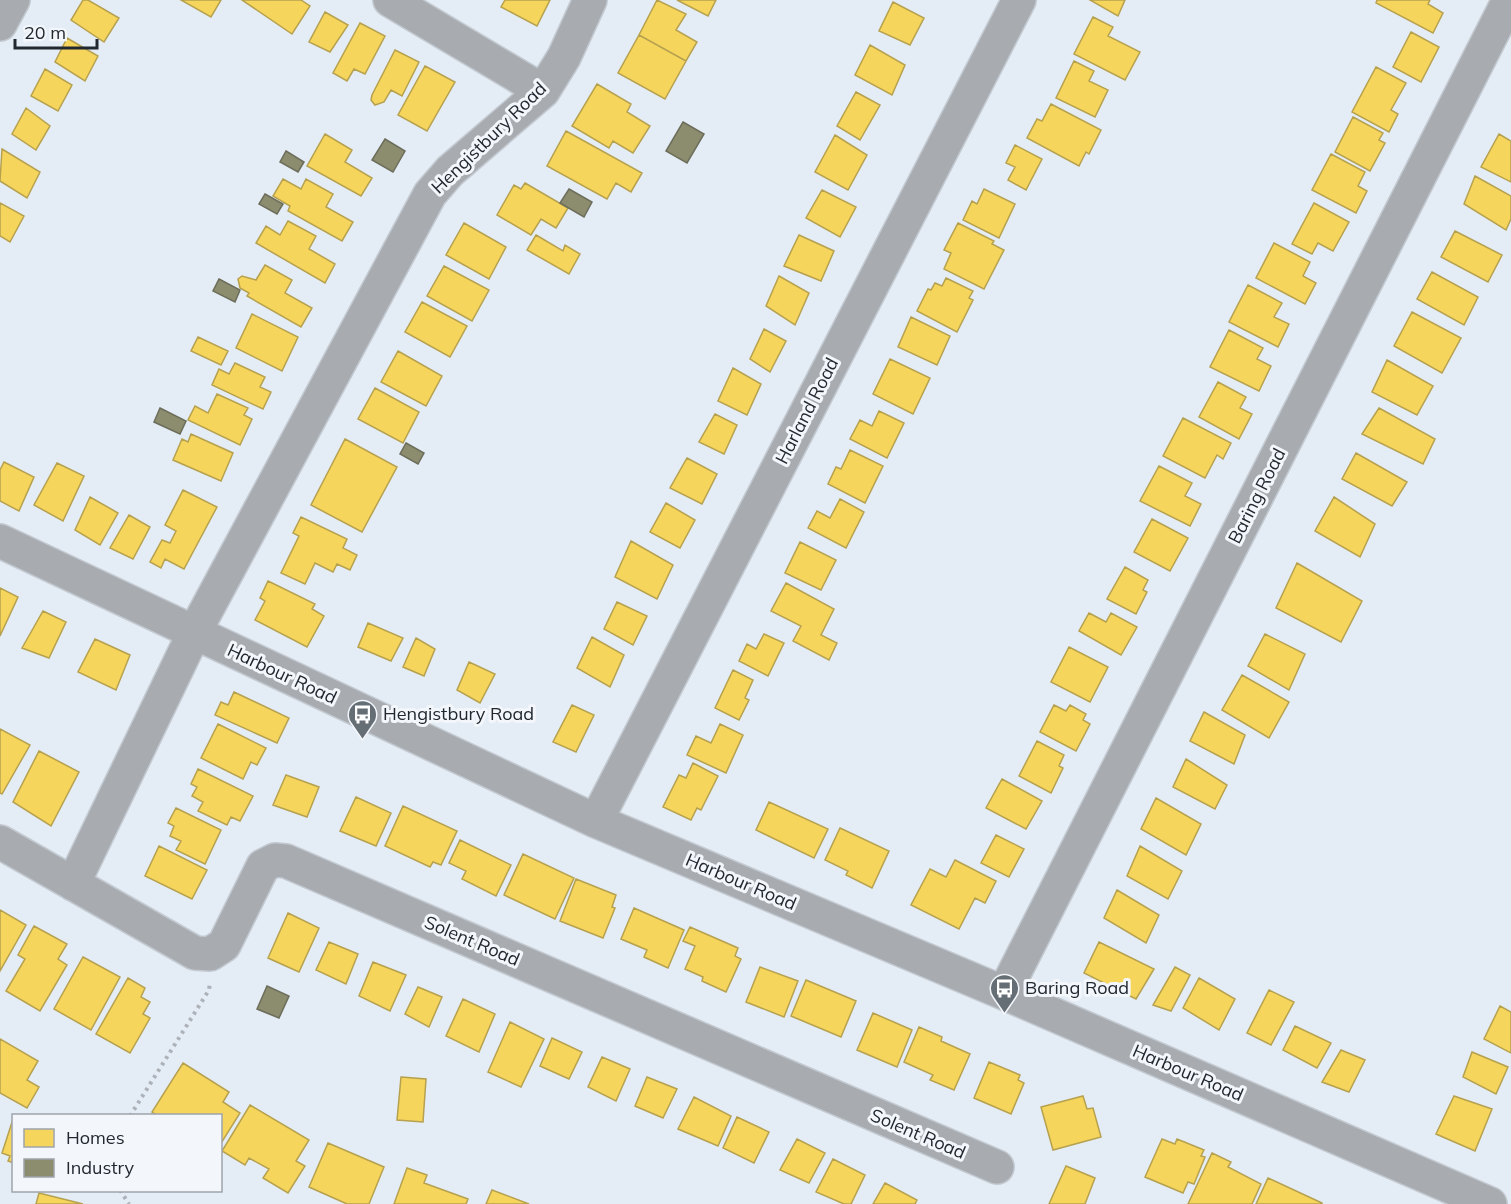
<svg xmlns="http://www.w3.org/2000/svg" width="1511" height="1204" viewBox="0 0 1511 1204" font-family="Mulish,sans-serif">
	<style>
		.homes { fill: #f6d55c; stroke: #b6a14f; stroke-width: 1.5 }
		.industry { fill: #8c8c6e; stroke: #6c6e5b; stroke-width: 1.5 }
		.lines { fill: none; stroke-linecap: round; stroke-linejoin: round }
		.minor-casing { stroke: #c3c9d0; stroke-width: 36 }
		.path { stroke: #adb1b8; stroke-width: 4; stroke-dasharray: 3 4.5; stroke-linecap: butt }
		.minor { stroke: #a8acb1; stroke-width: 33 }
		.labels { text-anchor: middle; stroke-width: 6; stroke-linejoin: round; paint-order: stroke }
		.street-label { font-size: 18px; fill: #212830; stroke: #f3f7fb }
		.poi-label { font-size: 18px; fill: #212830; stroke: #f3f7fb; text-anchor: start }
	</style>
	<rect width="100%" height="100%" fill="#e4ecf5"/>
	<!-- homes -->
	<path class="homes" d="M83 0H88L119 18 104 42 71 20Z
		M181 0H221L211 17Z
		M242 0H301L310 6 292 34Z
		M505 0H550L537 26 501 7Z
		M657 0 686 14 676 30 697 42 686 61 639 35Z
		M677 0H716L708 16Z
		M1090 0H1125L1118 16Z
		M1377 0H1430L1428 4 1443 13 1433 33 1376 3Z
		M893 2 924 18 910 45 879 31Z
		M325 12 348 25 330 52 309 42Z
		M1093 17 1113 27 1108 36 1140 52 1125 80 1074 54Z
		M360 23 385 36 365 74 354 69 347 81 333 73Z
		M1411 32 1439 47 1421 82 1393 67Z
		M639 35 686 61 665 99 618 73Z
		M67 38 98 56 85 81 55 62Z
		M870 45 905 65 892 95 855 75Z
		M395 50 419 62 402 96 391 90 384 102 375 105 371 100 372 95Z
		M1074 61 1094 71 1089 81 1108 90 1095 117 1056 98Z
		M425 66 455 82 427 131 398 115Z
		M1376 67 1406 83 1391 110 1398 114 1389 132 1352 112Z
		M45 69 72 85 58 111 31 96Z
		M597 84 631 104 627 112 650 126 633 153 613 141 609 148 572 126Z
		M856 92 880 105 860 140 837 126Z
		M1051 104 1101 130 1089 154 1086 152 1079 166 1027 138 1037 119 1042 121Z
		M26 108 50 126 36 150 12 134Z
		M1353 117 1383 133 1379 140 1385 143 1370 171 1335 152Z
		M566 131 642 173 631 192 616 183 607 199 547 166Z
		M325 134 352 150 345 162 372 178 361 196 307 166Z
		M1499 134 1511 141V182L1481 167Z
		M835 135 867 155 848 190 815 172Z
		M1015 145 1042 159 1026 190 1008 180 1015 167 1006 163Z
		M2 149 40 172 27 198 0 181Z
		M1331 154 1365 172 1358 186 1367 191 1356 213 1312 190Z
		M1475 176 1511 196V219L1506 230 1464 204Z
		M283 179 301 189 306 179 333 194 326 207 353 222 342 241 288 211 290 206 273 196Z
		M525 183 568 208 556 228 541 219 531 235 497 215 514 185 521 189Z
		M984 189 1015 204 999 238 963 220 972 201 977 204Z
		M822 190 856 207 840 237 806 218Z
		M0 203 24 216 10 242 0 236Z
		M1314 203 1349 222 1333 251 1318 243 1312 254 1292 244Z
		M288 221 316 236 309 249 335 264 325 283 256 243 266 226 280 235Z
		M464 223 506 247 489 279 446 255Z
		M958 223 994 241 992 244 1004 250 984 289 944 269 951 253 944 250Z
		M1455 231 1502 255 1488 282 1441 257Z
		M536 235 563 251 565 245 580 254 569 274 527 250Z
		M799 235 834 251 821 281 784 266Z
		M1274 243 1310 262 1303 276 1316 283 1305 304 1256 278Z
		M265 265 292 280 285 293 312 308 301 327 247 296 249 293 240 288 238 279 242 276 256 280Z
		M444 266 489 290 472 321 427 296Z
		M1432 272 1478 297 1464 325 1417 299Z
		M779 276 809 293 795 325 766 306Z
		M946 278 973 291 969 298 973 300 957 332 917 311 928 289 931 290 935 283 942 286Z
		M1248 285 1282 303 1274 317 1289 324 1278 347 1229 322Z
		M422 302 467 326 450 357 405 332Z
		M1412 312 1461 338 1442 373 1394 346Z
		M252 314 298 337 282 371 236 348Z
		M911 317 950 336 937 365 898 347Z
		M764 329 786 341 770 372 750 359Z
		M1229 330 1263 348 1257 359 1271 366 1259 391 1210 367Z
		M198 337 228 351 221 365 191 351Z
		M398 351 442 376 426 406 381 382Z
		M890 359 930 378 913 414 873 394Z
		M1387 360 1433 386 1417 415 1372 392Z
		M235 363 265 377 260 387 271 392 263 409 212 385 219 369 229 374Z
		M733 368 761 384 747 415 718 401Z
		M1218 382 1246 397 1240 408 1252 414 1239 439 1199 417Z
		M375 388 419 412 403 443 358 419Z
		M217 394 248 408 244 415 252 419 240 445 188 420 195 406 208 413Z
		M1379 408 1435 439 1423 464 1362 434Z
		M879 411 904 423 887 458 850 439 860 420 872 426Z
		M715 414 737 425 724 454 699 442Z
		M1183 418 1231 443 1223 459 1217 455 1205 478 1163 456Z
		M191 434 233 453 221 481 173 460 182 439 188 442Z
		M345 439 397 467 362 532 311 505Z
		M850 450 883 466 865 503 828 484 836 467 841 469Z
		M1356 453 1407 482 1392 506 1342 479Z
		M687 458 717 474 702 504 670 488Z
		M4 462 34 477 19 511 0 501V470Z
		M57 463 84 476 63 521 34 505Z
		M1159 466 1192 483 1185 496 1201 504 1190 526 1140 501Z
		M183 490 217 507 184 569 165 559 161 568 150 562 162 540 170 543 176 531 165 525Z
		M90 497 118 513 100 545 75 530Z
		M1334 497 1375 524 1360 557 1315 531Z
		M840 499 864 512 846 548 808 528 817 511 830 518Z
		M666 503 695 520 680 548 650 532Z
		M129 515 150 527 133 559 110 548Z
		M301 517 347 539 343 548 357 555 350 570 337 564 333 572 315 563 305 584 281 573 299 536 293 533Z
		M1152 519 1188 538 1170 571 1134 552Z
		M631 541 673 565 657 599 615 577Z
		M800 542 836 560 821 590 785 573Z
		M1297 563 1362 601 1341 642 1276 608Z
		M1125 567 1148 580 1143 590 1147 592 1136 614 1107 599Z
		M268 581 315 604 312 609 324 616 307 647 255 620 265 601 260 598Z
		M786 583 834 609 821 635 837 643 829 660 793 641 801 626 771 611Z
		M0 588 18 597 0 636Z
		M617 602 647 616 633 645 604 629Z
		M43 611 66 622 49 658 22 648Z
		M1089 613 1106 622 1111 613 1137 627 1121 655 1079 631Z
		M368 623 403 638 391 661 358 647Z
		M764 634 784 643 768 676 739 661 747 644 756 649Z
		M1265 634 1305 654 1289 690 1248 666Z
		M592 637 624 655 610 687 577 668Z
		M416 638 435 649 424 676 403 667Z
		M95 639 130 655 116 690 78 672Z
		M1069 647 1108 667 1090 702 1051 682Z
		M469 662 495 674 480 703 457 690Z
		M733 670 753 680 745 698 749 700 739 720 715 708Z
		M1242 675 1289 702 1269 738 1222 710Z
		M234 692 289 718 277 743 215 715 221 702 228 705Z
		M572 705 594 715 576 752 553 742Z
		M1054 705 1066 711 1070 705 1086 714 1083 720 1090 724 1076 751 1040 732Z
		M1204 712 1245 735 1234 764 1190 741Z
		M218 724 266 748 257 765 251 762 243 779 201 758Z
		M720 724 743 735 726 773 687 755 696 736 711 743Z
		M0 729 30 745 2 794 0 793Z
		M1037 741 1064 755 1059 766 1063 768 1051 793 1019 776Z
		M39 751 79 772 51 826 13 802Z
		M1186 759 1227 785 1215 809 1173 787Z
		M693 763 718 776 701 810 697 808 691 820 663 807 679 775 686 778Z
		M198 769 253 796 240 821 231 817 227 825 198 811 203 802 192 796 197 787 191 784Z
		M286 775 319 787 307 817 273 805Z
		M1002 779 1042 801 1026 829 986 808Z
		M356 797 391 813 376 846 340 831Z
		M1156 798 1201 824 1186 855 1141 829Z
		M769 802 828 829 814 858 756 830Z
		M403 806 457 831 441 865 433 862 430 867 385 846Z
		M176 808 221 830 205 864 176 850 181 841 170 836 174 826 168 823Z
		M840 828 889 851 872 888 846 875 848 871 825 860Z
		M996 835 1024 849 1009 877 981 863Z
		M460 840 511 865 496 896 462 879 466 871 449 863Z
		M159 846 207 870 192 899 145 876Z
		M1140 846 1182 871 1168 899 1127 876Z
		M523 854 574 878 555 919 504 895Z
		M955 860 996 881 985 903 975 898 959 929 911 905 930 869 946 877Z
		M576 879 616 895 612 907 615 908 603 938 560 921Z
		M1117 890 1159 915 1146 943 1104 918Z
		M634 908 684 930 668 968 644 957 647 950 621 939Z
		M0 910 26 925 0 971Z
		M288 913 319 928 299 972 268 958Z
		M34 926 67 944 58 959 67 965 40 1011 6 991 25 959 18 955Z
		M690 927 738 948 735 956 741 959 726 992 702 981 703 977 685 969 695 946 683 941Z
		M329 942 358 954 346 984 316 970Z
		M1099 942 1154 969 1136 999 1084 973Z
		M83 957 120 977 91 1030 54 1009Z
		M373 962 406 975 390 1011 359 996Z
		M760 967 798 981 784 1017 746 1002Z
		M1175 967 1190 975 1171 1011 1153 1005Z
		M128 978 145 988 141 997 150 1002 143 1014 150 1018 130 1053 96 1034Z
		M1199 978 1235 999 1219 1030 1183 1008Z
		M806 980 856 1001 841 1037 791 1016Z
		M418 987 442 997 429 1027 405 1014Z
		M1269 990 1294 1002 1271 1045 1247 1033Z
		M463 999 495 1014 479 1052 446 1036Z
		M1500 1006 1511 1012V1053L1484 1039Z
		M873 1013 912 1030 897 1067 857 1050Z
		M510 1022 544 1039 521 1087 488 1072Z
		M1295 1026 1331 1043 1317 1068 1283 1050Z
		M919 1027 942 1037 941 1041 970 1054 954 1090 930 1080 933 1075 904 1062Z
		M552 1038 582 1052 569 1079 540 1066Z
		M0 1039 38 1061 27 1080 39 1087 27 1108 0 1093Z
		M1341 1050 1365 1060 1349 1092 1322 1082Z
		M1472 1052 1508 1067 1496 1094 1463 1077Z
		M602 1057 630 1069 616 1101 588 1087Z
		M989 1062 1020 1075 1018 1080 1024 1083 1011 1114 974 1098Z
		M183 1063 229 1092 223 1102 240 1113 220 1145V1116H158L152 1112Z
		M401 1077 426 1079 423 1122 397 1120Z
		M647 1077 677 1089 663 1118 635 1106Z
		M1083 1096 1087 1109 1093 1108 1101 1137 1053 1150 1041 1107Z
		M1454 1096 1492 1109 1475 1151 1436 1134Z
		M694 1097 731 1116 718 1146 678 1129Z
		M250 1105 309 1140 296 1161 305 1166 288 1193 263 1178 269 1169 249 1158 245 1165 222 1151Z
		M14 1116V1163L8 1161 10 1156 2 1153Z
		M737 1117 769 1132 754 1163 723 1148Z
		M797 1139 825 1153 809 1183 780 1170Z
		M1162 1139 1175 1144 1177 1139 1204 1150 1201 1156 1205 1157 1194 1184 1188 1182 1183 1193 1145 1177Z
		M328 1143 384 1167 369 1204H347L309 1187Z
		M1212 1153 1231 1162 1228 1167 1261 1184 1252 1204H1188Z
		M833 1159 865 1175 851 1204H844L816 1192Z
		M1066 1166 1095 1178 1085 1204H1049Z
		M407 1168 427 1175 424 1183 468 1199 466 1204H394Z
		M1268 1178 1322 1203V1204H1256Z
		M885 1183 917 1200 915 1204H873Z
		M492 1190 529 1204H486Z
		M39 1193 83 1204H36Z"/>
	<!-- industry -->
	<path class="industry" d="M683 122 704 134 687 163 666 151Z
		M385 139 405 151 393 172 372 160Z
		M286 151 304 162 298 172 280 162Z
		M569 189 592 202 584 217 560 203Z
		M265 194 283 204 277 214 259 204Z
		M219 279 240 290 235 302 213 291Z
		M160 408 186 421 180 434 154 422Z
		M406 443 424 453 418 464 400 454Z
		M267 986 289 996 279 1018 257 1009Z"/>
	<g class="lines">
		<defs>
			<path id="minor" d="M390 0 543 91
				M0 24 13 0
				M0 541 596 821 1004 993 1490 1204
				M596 821 1019 0
				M0 842 195 953 210 954 224 945 263 866 275 860 286 861 997 1167
				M73 884 194 633 430 194 450 171 543 91 564 57 590 0
				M1004 993 1509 0"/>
		</defs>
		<!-- minor casing -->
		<use href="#minor" class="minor-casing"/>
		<!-- path -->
		<path class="path" d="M130 1116 209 990 210 982
			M120 1190 129 1204"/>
		<!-- minor -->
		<use href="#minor" class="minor"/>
	</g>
	<!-- icons -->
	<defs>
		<symbol id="bus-pin" viewBox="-11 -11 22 30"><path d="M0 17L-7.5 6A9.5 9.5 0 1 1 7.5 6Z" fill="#656d75" stroke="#f3f7fb"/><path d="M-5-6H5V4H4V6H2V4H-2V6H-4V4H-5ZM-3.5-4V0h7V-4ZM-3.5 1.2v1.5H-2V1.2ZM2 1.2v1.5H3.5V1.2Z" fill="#fff"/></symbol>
	</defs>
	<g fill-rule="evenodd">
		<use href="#bus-pin" x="346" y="698" width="33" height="45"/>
		<use href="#bus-pin" x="988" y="972" width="33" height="45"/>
	</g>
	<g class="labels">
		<!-- street labels -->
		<g class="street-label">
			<text transform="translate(489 138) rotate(-44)" y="6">Hengistbury Road</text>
			<text transform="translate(807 411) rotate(-63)" y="6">Harland Road</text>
			<text transform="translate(1257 496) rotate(-63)" y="6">Baring Road</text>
			<text transform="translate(282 674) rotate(25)" y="6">Harbour Road</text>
			<text transform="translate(741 882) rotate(23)" y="6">Harbour Road</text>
			<text transform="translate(472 941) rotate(23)" y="6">Solent Road</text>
			<text transform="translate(1188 1073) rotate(23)" y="6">Harbour Road</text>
			<text transform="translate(918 1134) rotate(23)" y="6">Solent Road</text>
		</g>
		<!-- poi labels -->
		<g class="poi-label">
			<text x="383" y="720">Hengistbury Road</text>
			<text x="1025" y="994">Baring Road</text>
		</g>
	</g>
	<!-- legend -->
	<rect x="12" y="1114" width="210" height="78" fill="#f3f7fb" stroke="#9fa4aa" stroke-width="1.5"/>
	<rect x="24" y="1129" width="30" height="18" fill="#f6d55c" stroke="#9fa4aa" stroke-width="1.5"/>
	<text x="66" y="1144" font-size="18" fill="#212830">Homes</text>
	<rect x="24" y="1159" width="30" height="18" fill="#8c8c6e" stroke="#9fa4aa" stroke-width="1.5"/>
	<text x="66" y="1174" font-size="18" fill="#212830">Industry</text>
	<!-- scale -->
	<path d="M15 39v9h82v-9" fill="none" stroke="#212830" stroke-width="3"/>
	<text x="24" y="39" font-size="18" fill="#212830" stroke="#f3f7fb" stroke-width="4.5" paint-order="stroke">20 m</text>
</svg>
